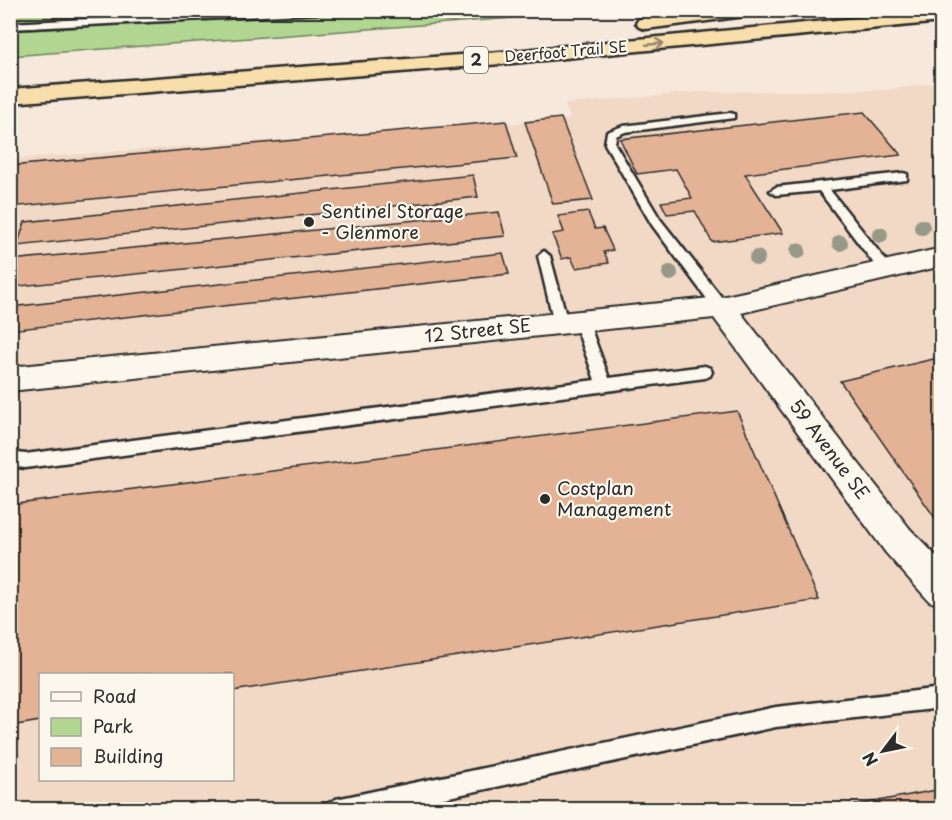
<svg xmlns="http://www.w3.org/2000/svg" width="952" height="820" viewBox="0 0 952 820" font-family="'Playpen Sans',sans-serif">
	<style>
		.built { fill: #f1d9c6; fill-rule: evenodd }
		.green { fill: #b0d692; stroke: #6e805e; stroke-width: 1.5 }
		.building { fill: #e4b396; stroke: #2b2b2b; stroke-width: 1.5 }
		.lines { fill: none; stroke-linecap: round; stroke-linejoin: round }
		.lane-casing { stroke: #2b2b2b; stroke-width: 5 }
		.street-casing { stroke: #2b2b2b; stroke-width: 4 }
		.highway-casing { stroke: #2b2b2b; stroke-width: 5 }
		.lane { fill: #fbf7ec; fill-rule: evenodd }
		.street { fill: #fbf7ec; fill-rule: evenodd }
		.highway { fill: #f8deab; fill-rule: evenodd }
		.tree { fill: #989888 }
		.oneway { stroke: #92846b }
		.poi-dot { fill: #2b2b2b; stroke: #fbf7ec; stroke-width: 2 }
		.labels { text-anchor: middle; stroke-width: 4.5; stroke-linejoin: round; paint-order: stroke }
		.far-street-label { font-size: 15px; fill: #2b2b2b; stroke: #fbf7ec }
		.shield { fill: #fbf7ec; stroke: #696865; stroke-width: 1.5 }
		.shield-label { font-size: 16px; font-weight: bold; fill: #2b2b2b }
		.poi-label { font-size: 18px; fill: #2b2b2b; stroke: #fbf7ec; text-anchor: start }
		.street-label { font-size: 18px; fill: #2b2b2b; stroke: #fbf7ec }
	</style>
	<rect width="100%" height="100%" fill="#f6e9db"/>
	<filter id="ink" filterUnits="userSpaceOnUse"><feTurbulence type="fractalNoise" baseFrequency=".0167" numOctaves="2"/><feDisplacementMap in="SourceGraphic" scale="12" xChannelSelector="R" yChannelSelector="G"/><feConvolveMatrix kernelMatrix="1 2 1 2 8 2 1 2 1" color-interpolation-filters="sRGB"/></filter>
	<g filter="url(#ink)">
		<!-- built -->
		<path class="built" d="M941 82V809L11 810V159L570 119 565 104 699 92 886 90ZM40 674H232V780H40Z"/>
		<!-- green -->
		<path class="green" d="M395 10H539L541 16 11 56V31Z
			M10 11H245L11 22Z"/>
		<!-- building -->
		<path class="building" d="M864 112 901 155 745 174 783 233 712 242 695 211 667 214 661 202 692 198 676 169 637 174 620 139Z
			M561 118 593 200 553 204 525 122Z
			M506 121 517 158 10 207 18 181 10 182V166Z
			M473 175 478 197 17 246 25 222Z
			M499 212 505 236 10 287 11 260Z
			M588 212 595 229 603 228 613 250 604 252 609 263 576 268 571 257 562 259 552 234 564 232 558 216Z
			M503 253 509 274 10 330V307Z
			M942 357V528L840 381Z
			M737 411 819 600 232 691V674H40V721L10 726V505Z
			M942 789V810H830Z"/>
		<g class="lines">
			<defs>
				<path id="lane" d="M260 10H325L321 13 10 29V23Z
					M730 113 734 114V118L625 132 616 136 615 144 660 219 726 303 728 307 726 311H716L652 225 605 144 607 132 623 126Z
					M903 173 907 174V180L830 190 891 267 892 270 891 273H881L819 191 776 195 770 191 776 187Z
					M544 251 550 256 568 323 561 328 554 323 538 256Z
					M581 316 588 321 609 378 705 366 710 368 712 372 710 376 705 378 25 468 10 466V452L25 454 595 380 574 321Z
					M942 688V708L776 727 388 810H326L329 803 336 799 776 707Z"/>
				<path id="street" d="M942 248V266L741 313 910 529 942 562V606L929 601 886 553 714 318 10 391V367L721 297Z"/>
				<path id="highway" d="M696 10H754L752 14 745 16 646 29 639 27 636 23 639 19 646 17Z
					M942 10V22L513 63 10 103V89L513 51Z"/>
			</defs>
			<!-- lane casing -->
			<use href="#lane" class="lane-casing"/>
			<!-- street casing -->
			<use href="#street" class="street-casing"/>
			<!-- highway casing -->
			<use href="#highway" class="highway-casing"/>
			<!-- lane -->
			<use href="#lane" class="lane"/>
			<!-- street -->
			<use href="#street" class="street"/>
			<!-- highway -->
			<use href="#highway" class="highway"/>
		</g>
		<!-- trees -->
		<g class="tree">
			<circle cx="922" cy="227" r="8"/>
			<circle cx="880" cy="235" r="8"/>
			<circle cx="840" cy="243" r="8"/>
			<circle cx="798" cy="251" r="8"/>
			<circle cx="757" cy="258" r="8"/>
			<circle cx="670" cy="273" r="8"/>
		</g>
		<!-- one-way arrows -->
		<defs><path id="oneway-shaft" d="M-6 0H5M1.5-3L5.5 0L1.5 3" fill="none" stroke-width="1.6" stroke-linecap="round" stroke-linejoin="round" transform="scale(1.5)"/></defs>
		<use class="oneway" href="#oneway-shaft" transform="translate(655 44) rotate(-5)"/>
	</g>
	<!-- markers -->
	<g class="poi-dot">
		<circle cx="309" cy="222" r="6"/>
		<circle cx="545" cy="499" r="6"/>
	</g>
	<g class="labels">
		<!-- far-street labels -->
		<g class="far-street-label">
			<text transform="translate(566 52) rotate(-5)" y="5">Deerfoot Trail SE</text>
		</g>
		<!-- shield labels -->
		<rect class="shield" x="464" y="47" width="24" height="26" rx="4.5"/>
		<g class="shield-label">
			<text x="476" y="66">2</text>
		</g>
		<!-- poi labels -->
		<g class="poi-label">
			<text x="321" y="218">Sentinel Storage<tspan x="321" dy="21">- Glenmore</tspan></text>
			<text x="557" y="495">Costplan<tspan x="557" dy="21">Management</tspan></text>
		</g>
		<!-- street labels -->
		<g class="street-label">
			<text transform="translate(478 331) rotate(-6)" y="6">12 Street SE</text>
			<text transform="translate(829 450) rotate(53)" y="6">59 Avenue SE</text>
		</g>
	</g>
	<!-- margin -->
	<rect width="952" height="820" fill="none" stroke="#fbf7ec" stroke-width="36"/>
	<rect x="18" y="18" width="916" height="784" fill="none" stroke="#2b2b2b" stroke-width="2" filter="url(#ink)"/>
	<!-- legend -->
	<rect x="39" y="673" width="195" height="108" fill="#fbf7ec" stroke="#a8a59f" stroke-width="1.5"/>
	<rect x="51" y="692" width="30" height="9" fill="#fbf7ec" stroke="#a8a59f" stroke-width="1.5"/>
	<text x="93" y="703" font-size="18" fill="#2b2b2b">Road</text>
	<rect x="51" y="718" width="30" height="18" fill="#b0d692" stroke="#a8a59f" stroke-width="1.5"/>
	<text x="93" y="733" font-size="18" fill="#2b2b2b">Park</text>
	<rect x="51" y="748" width="30" height="18" fill="#e4b396" stroke="#a8a59f" stroke-width="1.5"/>
	<text x="93" y="763" font-size="18" fill="#2b2b2b">Building</text>
	<!-- north arrow -->
	<g transform="translate(883 751) rotate(238)" stroke="#fbf7ec" stroke-width="4.5" paint-order="stroke">
	<path d="M0-4.5L10 22L0 15L-10 22Z" fill="#2b2b2b"/>
	<text y="-9" font-size="16" font-weight="bold" text-anchor="middle" fill="#2b2b2b">N</text>
	</g>
</svg>
